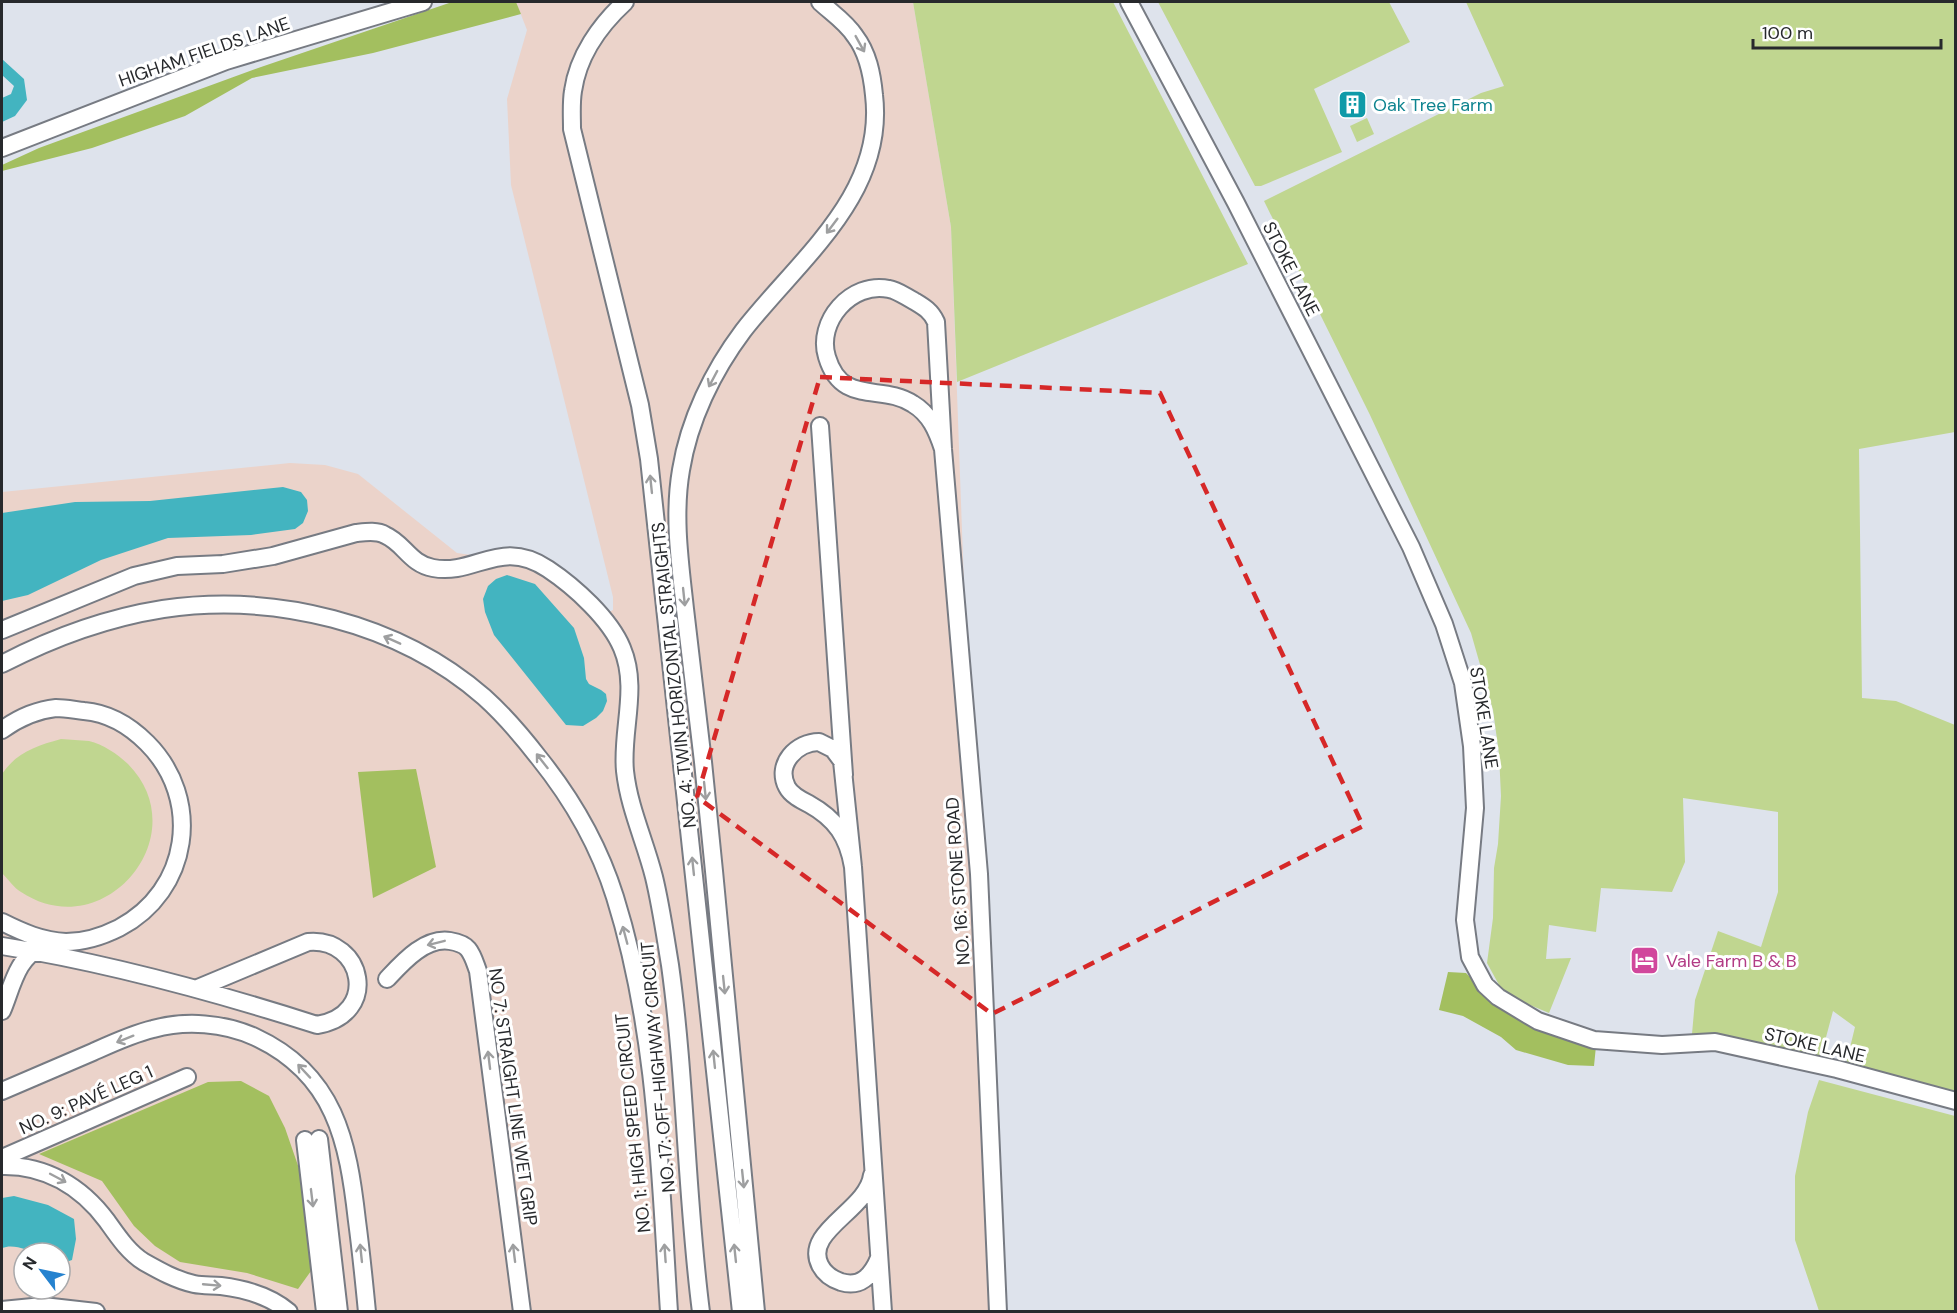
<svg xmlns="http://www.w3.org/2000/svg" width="1957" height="1313" viewBox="0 0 1957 1313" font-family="'DM Sans',sans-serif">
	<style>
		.industrial { fill: #ebd3ca; fill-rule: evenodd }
		.green { fill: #c0d690 }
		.forest { fill: #a3bf5f }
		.water { fill: #43b4c0 }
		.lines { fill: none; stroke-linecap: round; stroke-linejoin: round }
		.minor-casing { stroke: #777b83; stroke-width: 20 }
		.minor { stroke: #fff; stroke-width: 16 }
		.oneway { stroke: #9e9fa0 }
		.marked { fill: none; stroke: #d62828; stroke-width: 4.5; stroke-dasharray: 12 8; stroke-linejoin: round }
		.labels { text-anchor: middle; stroke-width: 6; stroke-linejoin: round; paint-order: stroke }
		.street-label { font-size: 18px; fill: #27292c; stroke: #fff }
		.culture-label { font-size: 18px; fill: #0d838f; stroke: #fff; text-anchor: start }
		.hotel-label { font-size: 18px; fill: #b23c85; stroke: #fff; text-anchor: start }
	</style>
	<rect width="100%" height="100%" fill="#dee3ec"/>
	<!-- industrial -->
	<path class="industrial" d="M516 2H913L951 227 968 696 984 858 996 1044 1006 1311 2 1312V492L290 463 325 465 358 474 457 553 478 556 524 555 607 613 613 610V597L511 185 507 99 527 30ZM24 1253H60V1289H24Z"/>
	<!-- green -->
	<path class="green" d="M913 2H1113L1248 264 957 382 951 227Z
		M1158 2H1389L1410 42 1314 89 1342 152 1261 186H1255Z
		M1466 2H1955V432L1859 449 1862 698 1896 701 1955 725V1096L1846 1064 1855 1027 1833 1011 1821 1056 1813 1058 1692 1034 1695 1000 1718 931 1761 947 1778 892V812L1683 798 1685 862 1672 892 1601 888 1596 932 1549 925 1546 959 1571 958 1549 1013 1504 994 1487 963 1493 918 1494 868 1498 844 1501 796 1499 754 1493 710 1471 633 1370 415 1264 201 1481 93 1504 86Z
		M1367 118 1374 134 1357 142 1350 126Z
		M61 739C70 740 80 740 89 741 103 744 117 754 128 764 198 835 104 947 21 892 14 888 8 879 2 873V774C17 752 36 746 61 739Z
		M1819 1080 1955 1116V1311H1819L1795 1240V1176L1808 1112Z"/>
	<!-- forest -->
	<path class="forest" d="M452 2H516L521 14 373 53 252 78 185 116 92 148 2 171V165L39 148 261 67Z
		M416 769 436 867 373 898 358 772Z
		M1448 972 1466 973 1499 1006 1596 1046 1594 1066 1568 1065 1516 1050 1501 1037 1463 1016 1439 1010Z
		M241 1081 269 1096 285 1128 303 1180 311 1271 298 1289 247 1273 180 1262 155 1246 134 1226 102 1181 39 1154 208 1082Z"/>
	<!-- water -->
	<path class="water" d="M2 59 24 79 27 100 15 116 2 122V98L11 94 14 86 2 75Z
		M283 487 301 492 307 500 308 511 303 523 295 529 251 535 168 538 101 560 28 595 2 601V513L75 502 150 501Z
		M507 575 535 584 574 628 584 658 586 679 589 684 601 690 606 694 607 701 603 711 596 718 583 726 566 725 494 635 485 612 483 599 488 586 496 579Z
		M14 1196 48 1205 74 1219 76 1239 72 1260 60 1264V1253C54 1253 46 1254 40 1253 28 1251 14 1243 2 1248V1198Z"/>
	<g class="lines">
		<defs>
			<path id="minor" d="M625 2C600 25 578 56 573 91 571 103 572 116 572 129L640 405 649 459 741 1312
				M1129 2 1236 203 1411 547 1444 624 1463 683 1472 746 1475 808 1465 920 1470 957 1485 985 1498 997 1538 1021 1594 1040 1662 1045 1715 1042 1837 1069 1956 1101
				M2 148 226 61 423 2
				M820 426 844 775
				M943 449C937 431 930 414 913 404 882 383 842 407 827 357 816 322 851 281 889 289 897 290 906 297 914 301 924 307 931 311 936 322L943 449 979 874 998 1312
				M2 630 134 576 177 566 223 564 273 556 356 533C365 532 377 530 385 535 404 543 410 564 433 568 475 576 501 537 548 569 575 587 610 619 622 648 639 688 621 731 625 771 629 808 645 841 654 877 661 906 665 935 670 965 686 1080 686 1196 701 1312
				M2 664C52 638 106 618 163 609 274 593 398 622 484 697 504 715 522 736 539 758 572 799 599 846 615 897 657 1031 660 1173 669 1312
				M2 730C17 719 37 710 56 708 65 708 75 710 84 711 108 713 130 726 147 743 203 799 190 891 119 928 103 936 84 942 66 942 42 941 22 932 2 922
				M819 742 833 749 842 761 853 867C848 837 836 819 809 804 801 800 791 795 787 787 775 764 797 742 819 742Z
				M853 867 883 1312
				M2 946C108 963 214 992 317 1025 380 1015 364 937 308 942L198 988
				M387 979C403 962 425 937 450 941 456 942 464 944 468 949 473 955 475 963 478 971L522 1312
				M2 1011C11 991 17 955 42 948
				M2 1091C32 1078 63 1065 93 1052 113 1043 132 1034 153 1029 186 1020 224 1023 255 1037 335 1074 348 1141 357 1221 361 1251 364 1281 367 1312
				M319 1139 339 1312
				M305 1140 325 1312
				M2 1158 187 1077
				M2 1166C45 1165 81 1186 107 1221 117 1235 128 1252 144 1262 160 1271 176 1280 194 1284 203 1286 212 1285 221 1286 246 1289 270 1296 289 1312
				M872 1175C868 1210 803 1231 820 1265 824 1273 832 1279 841 1282 861 1288 872 1275 879 1258
				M2 1310 43 1306 96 1312
				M756 1312C738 1128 722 945 703 762 697 711 691 660 685 609 680 563 673 516 681 470 689 420 713 371 743 331 798 260 886 195 874 95 872 74 868 53 855 36 846 22 832 13 820 2"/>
		</defs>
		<!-- minor casing -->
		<use href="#minor" class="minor-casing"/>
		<!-- minor -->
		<use href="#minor" class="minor"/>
	</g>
	<!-- one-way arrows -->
	<defs><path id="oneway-shaft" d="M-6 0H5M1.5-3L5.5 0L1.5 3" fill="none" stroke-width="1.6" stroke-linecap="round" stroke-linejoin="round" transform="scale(1.5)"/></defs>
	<g class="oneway">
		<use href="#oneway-shaft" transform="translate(860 44) rotate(61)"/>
		<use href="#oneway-shaft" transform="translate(832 226) rotate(127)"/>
		<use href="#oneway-shaft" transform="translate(713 379) rotate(118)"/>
		<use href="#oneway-shaft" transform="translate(651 484) rotate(-96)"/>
		<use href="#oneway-shaft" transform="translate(684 597) rotate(84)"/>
		<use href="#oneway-shaft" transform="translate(392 640) rotate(-156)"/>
		<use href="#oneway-shaft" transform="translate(542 761) rotate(-128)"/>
		<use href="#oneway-shaft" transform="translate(705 791) rotate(84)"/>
		<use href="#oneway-shaft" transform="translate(693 866) rotate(-96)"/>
		<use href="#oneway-shaft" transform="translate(625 935) rotate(-105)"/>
		<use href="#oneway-shaft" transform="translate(436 943) rotate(166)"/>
		<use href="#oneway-shaft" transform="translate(724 985) rotate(84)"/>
		<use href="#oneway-shaft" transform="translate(125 1039) rotate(158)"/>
		<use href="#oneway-shaft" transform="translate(714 1059) rotate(-96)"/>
		<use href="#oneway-shaft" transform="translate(489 1060) rotate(-97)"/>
		<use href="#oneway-shaft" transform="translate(304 1071) rotate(-133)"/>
		<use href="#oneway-shaft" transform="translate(58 1178) rotate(28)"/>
		<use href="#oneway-shaft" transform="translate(743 1179) rotate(84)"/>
		<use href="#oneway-shaft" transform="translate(312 1198) rotate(83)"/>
		<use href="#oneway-shaft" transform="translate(361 1253) rotate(-96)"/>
		<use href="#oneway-shaft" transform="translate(514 1253) rotate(-97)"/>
		<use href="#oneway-shaft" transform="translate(665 1253) rotate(-94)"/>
		<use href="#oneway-shaft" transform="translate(735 1253) rotate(-96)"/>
		<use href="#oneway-shaft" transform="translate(212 1285) rotate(5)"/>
	</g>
	<!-- marked area -->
	<path class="marked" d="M820 377 1160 393 1363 826 992 1014 697 797Z"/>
	<!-- icons -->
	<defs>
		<symbol id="building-square" viewBox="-11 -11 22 22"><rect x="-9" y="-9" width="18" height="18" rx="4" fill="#0f9aa8" stroke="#fff"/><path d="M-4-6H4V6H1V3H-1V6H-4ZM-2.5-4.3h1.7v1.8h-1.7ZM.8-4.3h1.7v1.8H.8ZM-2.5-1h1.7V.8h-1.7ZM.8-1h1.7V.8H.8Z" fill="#fff"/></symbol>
		<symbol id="hotel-square" viewBox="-11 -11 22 22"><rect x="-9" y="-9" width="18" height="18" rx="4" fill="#d1479c" stroke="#fff"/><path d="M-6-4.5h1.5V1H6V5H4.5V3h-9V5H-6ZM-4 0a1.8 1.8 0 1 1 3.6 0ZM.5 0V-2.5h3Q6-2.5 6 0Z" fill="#fff"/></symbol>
	</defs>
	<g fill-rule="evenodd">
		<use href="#building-square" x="1336" y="88" width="33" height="33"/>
		<use href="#hotel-square" x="1628" y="944" width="33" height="33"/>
	</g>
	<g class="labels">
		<!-- street labels -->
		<g class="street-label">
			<text transform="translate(204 52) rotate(-19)" y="6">HIGHAM FIELDS LANE</text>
			<text transform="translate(1291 269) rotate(63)" y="6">STOKE LANE</text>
			<text transform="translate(674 675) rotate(-96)" y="6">NO. 4: TWIN HORIZONTAL STRAIGHTS</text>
			<text transform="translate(1484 718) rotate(81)" y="6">STOKE LANE</text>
			<text transform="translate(958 881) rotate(-94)" y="6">NO. 16: STONE ROAD</text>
			<text transform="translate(1815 1045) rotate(13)" y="6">STOKE LANE</text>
			<text transform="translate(658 1067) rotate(-95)" y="6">NO. 17: OFF-HIGHWAY CIRCUIT</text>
			<text transform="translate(513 1097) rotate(82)" y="6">NO 7: STRAIGHT LINE WET GRIP</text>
			<text transform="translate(86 1100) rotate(-24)" y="6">NO. 9: PAVÉ LEG 1</text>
			<text transform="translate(633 1123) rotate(-96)" y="6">NO. 1: HIGH SPEED CIRCUIT</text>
		</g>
		<!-- culture labels -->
		<g class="culture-label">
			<text x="1373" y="111">Oak Tree Farm</text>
		</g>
		<!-- hotel labels -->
		<g class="hotel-label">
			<text x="1666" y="967">Vale Farm B &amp; B</text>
		</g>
	</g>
	<!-- border -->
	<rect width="1957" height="1313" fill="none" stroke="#27292c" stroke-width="6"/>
	<!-- north arrow -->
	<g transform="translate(42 1271) rotate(302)"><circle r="28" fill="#ffffff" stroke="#a9a9ab" stroke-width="1.5"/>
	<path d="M0-4.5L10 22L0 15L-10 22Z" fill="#2582cf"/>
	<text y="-9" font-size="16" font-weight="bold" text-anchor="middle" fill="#27292c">N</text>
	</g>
	<!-- scale -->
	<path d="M1753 39v9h188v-9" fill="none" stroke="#27292c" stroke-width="3"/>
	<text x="1762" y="39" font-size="18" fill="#27292c" stroke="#ffffff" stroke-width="4.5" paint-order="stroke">100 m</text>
</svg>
